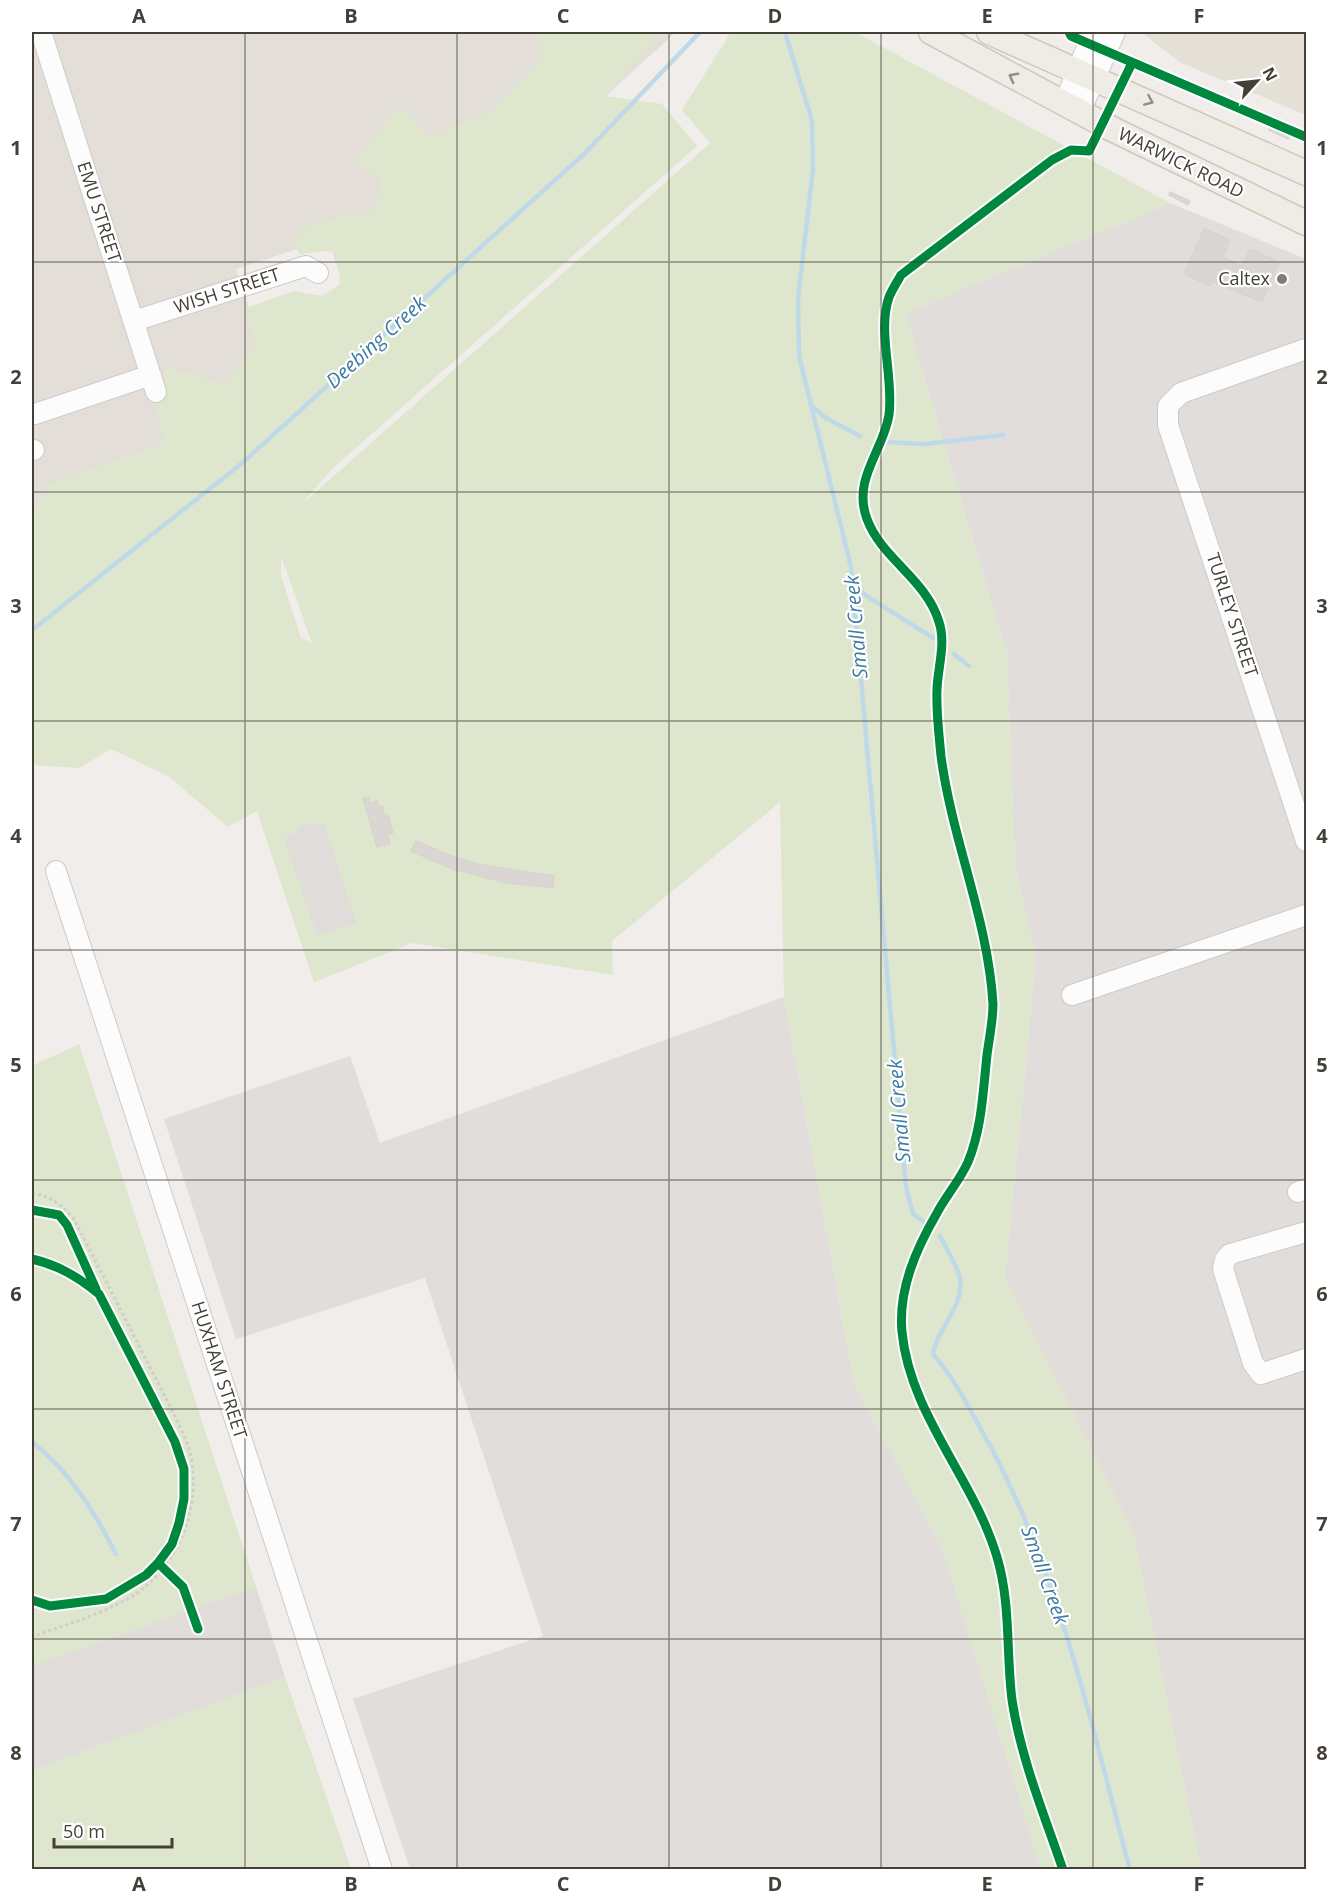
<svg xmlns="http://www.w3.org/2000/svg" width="1338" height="1901" viewBox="0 0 1338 1901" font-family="'Open Sans',sans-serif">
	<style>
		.residential { fill: #e3dfd8 }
		.industrial { fill: #e1ddda }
		.education { fill: #e5e0d6 }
		.green { fill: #dee6cd; fill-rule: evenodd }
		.parking { fill: #dfdcda }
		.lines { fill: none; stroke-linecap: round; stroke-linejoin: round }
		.stream { stroke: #c0d9e8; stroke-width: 4.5 }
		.building { fill: #d9d6d3; stroke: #d8d4d0; stroke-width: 1.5 }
		.minor-casing { stroke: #cdcbc8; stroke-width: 22 }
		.major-casing { stroke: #d0c8ba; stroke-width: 27 }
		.path { stroke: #d0cdcb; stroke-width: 3; stroke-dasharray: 3 3; stroke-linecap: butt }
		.minor { stroke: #fdfcfc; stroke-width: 20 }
		.major { stroke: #efebe5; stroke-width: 24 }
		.cycleway-casing { stroke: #fff; stroke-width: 13 }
		.cycleway { stroke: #00873e; stroke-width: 9 }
		.oneway { stroke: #918c85 }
		.grid { fill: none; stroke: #443f37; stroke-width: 1.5; stroke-opacity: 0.55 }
		.poi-dot { fill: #807c76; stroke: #fff; stroke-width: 2 }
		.labels { text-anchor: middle; stroke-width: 4.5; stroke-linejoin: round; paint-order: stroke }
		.street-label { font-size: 18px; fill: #443f37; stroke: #fff }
		.poi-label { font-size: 18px; fill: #443f37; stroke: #fff; text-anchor: end }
		.water-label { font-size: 20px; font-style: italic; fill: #3e7ca3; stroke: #fff }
		.neatline { fill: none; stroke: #443f37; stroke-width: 2 }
		.grid-label { font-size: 20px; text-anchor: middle; font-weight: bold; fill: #443f37 }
	</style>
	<rect width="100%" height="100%" fill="#f0edea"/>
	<!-- residential -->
	<path class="residential" d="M32 32H676L610 92 508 197 361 339 328 239 236 269 286 420 32 617Z"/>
	<!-- industrial -->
	<path class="industrial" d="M1170 203 1306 259V1869H1201L1133 1532 1005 1277 1036 958 1015 866 1007 654 905 313Z
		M784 997 854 1383 942 1547 1041 1869H410L353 1699 543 1636 425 1278 236 1339 164 1119 350 1056 380 1143Z"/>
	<!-- education -->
	<path class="education" d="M1141 32H1306V115L1179 62Z"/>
	<!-- green -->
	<path class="green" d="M538 32H662L605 96 662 104 697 146 331 470 301 505 710 143 682 110 731 32H855L1170 203 905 313 1007 654 1015 866 1036 958 1005 1277 1133 1532 1201 1869H1041L942 1547 854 1383 784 997 780 802 612 941 613 975 412 943 314 982 257 811 228 827 168 776 111 749 79 768 32 765V512L50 484 164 443 155 402 168 367 226 385 256 344 244 309 293 291 322 296 340 284C340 242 332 251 300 254L294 245 301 229 338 217 360 216 376 209 380 179 356 161 399 104 429 136 490 112 538 64ZM281 556 312 643 301 638 281 575Z
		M79 1044 256 1587 32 1666V1066Z
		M285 1677 351 1869H32V1770Z"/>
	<!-- parking -->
	<path class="parking" d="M324 823 356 923 317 935 284 839 303 825Z
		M256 1587 285 1677 32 1770V1666Z"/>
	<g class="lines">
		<!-- stream -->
		<path class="stream" d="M785 32 812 121 813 169 798 299 799 356 851 567 906 1187 913 1214 927 1224
			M810 404 824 417 860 436
			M881 442 925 444 1003 435
			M853 580 865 595 933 638
			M32 630 241 464 585 153 700 32
			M954 654 969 666
			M940 1236C946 1249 958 1266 960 1279 964 1308 937 1328 933 1354 953 1377 967 1404 982 1431 1058 1567 1090 1720 1130 1870
			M32 1442C70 1472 94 1511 116 1554"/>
	</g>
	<!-- building -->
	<path class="building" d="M1270 126 1290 134 1288 139 1269 130Z
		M1170 192 1190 201 1188 205 1169 195Z
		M1204 229 1230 240 1210 286 1184 274Z
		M1250 249 1279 262 1262 302 1206 279 1216 254 1242 266Z
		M368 797 370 803 377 801 379 807 382 806 385 816 388 815 393 833 388 834 390 844 377 847 363 798Z
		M416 841 457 858 482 865 554 876 553 888 507 883 452 869 411 851Z"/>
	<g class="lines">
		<defs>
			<path id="minor" d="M41 32 156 392
				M1064 104 1093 32
				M1080 112 1115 32
				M134 321 306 266 318 273
				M1306 349 1181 393 1168 406V425L1306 841
				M35 414 151 375
				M32 450H34
				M56 871 382 1870
				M1072 995 1306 915
				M1298 1192 1306 1189
				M1306 1232 1230 1254 1225 1260 1223 1269 1253 1363 1261 1374 1306 1359"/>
			<path id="major" d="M931 32 1112 129 1306 223
				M989 32 1306 173"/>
		</defs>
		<!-- minor casing -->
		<use href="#minor" class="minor-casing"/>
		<!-- major casing -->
		<use href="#major" class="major-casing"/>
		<!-- path -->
		<path class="path" d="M32 1194C50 1194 62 1206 74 1219L176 1418C180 1429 187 1440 190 1452 203 1506 178 1570 129 1598 99 1615 64 1625 32 1637"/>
		<!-- minor -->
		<use href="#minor" class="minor"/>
		<!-- major -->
		<use href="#major" class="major"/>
		<defs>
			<path id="cycleway" d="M1069 32 1071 36 1306 137
				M32 1210 59 1215 67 1225 96 1289
				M32 1259C58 1265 78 1277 99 1294L175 1442 184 1469V1499L179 1523 172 1544 158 1563 146 1575 106 1599 50 1606 32 1600
				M158 1563 183 1587 198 1629
				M1063 1870C1044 1814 1021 1759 1012 1700 1006 1652 1011 1604 997 1557 974 1479 910 1415 902 1332 898 1290 916 1249 937 1213 946 1196 960 1180 968 1162 982 1128 983 1091 987 1055 989 1039 993 1021 993 1004 988 919 952 840 941 756 939 735 936 711 937 689 938 667 946 643 939 622 927 580 881 558 867 519 852 479 883 452 889 415 894 377 877 332 889 297 892 290 897 282 901 275L1052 160 1071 150 1089 151 1132 63"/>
		</defs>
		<!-- cycleway casing -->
		<use href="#cycleway" class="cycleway-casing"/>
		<!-- cycleway -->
		<use href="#cycleway" class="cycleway"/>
	</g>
	<!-- one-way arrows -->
	<defs><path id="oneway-chevron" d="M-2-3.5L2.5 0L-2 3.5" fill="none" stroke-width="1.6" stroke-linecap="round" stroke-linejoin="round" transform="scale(1.5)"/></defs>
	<g class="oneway">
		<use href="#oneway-chevron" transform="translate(1013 77) rotate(-152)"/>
		<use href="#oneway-chevron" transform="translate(1149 101) rotate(24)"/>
	</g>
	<!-- grid -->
	<path class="grid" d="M245 32V1870M457 32V1870M669 32V1870M881 32V1870M1093 32V1870M32 262H1306M32 492H1306M32 721H1306M32 950H1306M32 1180H1306M32 1409H1306M32 1639H1306"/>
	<!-- markers -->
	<circle class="poi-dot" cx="1282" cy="279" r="6"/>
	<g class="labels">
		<!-- street labels -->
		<g class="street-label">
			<text transform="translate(1181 163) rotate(26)" y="6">WARWICK ROAD</text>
			<text transform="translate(99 212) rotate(72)" y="6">EMU STREET</text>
			<text transform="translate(227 291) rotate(-18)" y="6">WISH STREET</text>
			<text transform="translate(1232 615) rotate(72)" y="6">TURLEY STREET</text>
			<text transform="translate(219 1370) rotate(72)" y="6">HUXHAM STREET</text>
		</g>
		<!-- poi labels -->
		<g class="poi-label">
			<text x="1270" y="285">Caltex</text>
		</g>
		<!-- water labels -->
		<g class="water-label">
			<text transform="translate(376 342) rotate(-42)" y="7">Deebing Creek</text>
			<text transform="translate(856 627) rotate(-95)" y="7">Small Creek</text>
			<text transform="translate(899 1111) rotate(-95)" y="7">Small Creek</text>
			<text transform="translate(1045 1575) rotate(70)" y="7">Small Creek</text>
		</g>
	</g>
	<!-- border -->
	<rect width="1338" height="1901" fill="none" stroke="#ffffff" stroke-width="66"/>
	<!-- north arrow -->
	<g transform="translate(1257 81) rotate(63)" stroke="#ffffff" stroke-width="4.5" paint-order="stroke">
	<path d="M0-4.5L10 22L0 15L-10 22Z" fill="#443f37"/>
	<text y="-9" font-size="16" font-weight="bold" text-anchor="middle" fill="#443f37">N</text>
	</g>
	<!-- scale -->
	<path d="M54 1838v9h118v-9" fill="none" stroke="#443f37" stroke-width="3"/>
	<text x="63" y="1838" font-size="18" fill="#443f37" stroke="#ffffff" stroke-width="4.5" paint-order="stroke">50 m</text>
	<rect x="33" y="33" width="1272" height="1835" class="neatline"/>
	<g class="grid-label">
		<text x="139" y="23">A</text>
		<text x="351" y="23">B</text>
		<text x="563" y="23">C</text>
		<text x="775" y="23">D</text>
		<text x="987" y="23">E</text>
		<text x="1199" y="23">F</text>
		<text x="16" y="155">1</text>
		<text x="1322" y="155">1</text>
		<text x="16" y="384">2</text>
		<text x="1322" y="384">2</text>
		<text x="16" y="613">3</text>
		<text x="1322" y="613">3</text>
		<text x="16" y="843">4</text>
		<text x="1322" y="843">4</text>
		<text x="16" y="1072">5</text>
		<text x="1322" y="1072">5</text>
		<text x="16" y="1301">6</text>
		<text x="1322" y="1301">6</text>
		<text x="16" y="1531">7</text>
		<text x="1322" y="1531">7</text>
		<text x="16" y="1760">8</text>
		<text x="1322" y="1760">8</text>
		<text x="139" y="1891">A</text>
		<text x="351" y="1891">B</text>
		<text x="563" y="1891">C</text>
		<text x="775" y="1891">D</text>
		<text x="987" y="1891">E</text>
		<text x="1199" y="1891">F</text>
	</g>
</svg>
